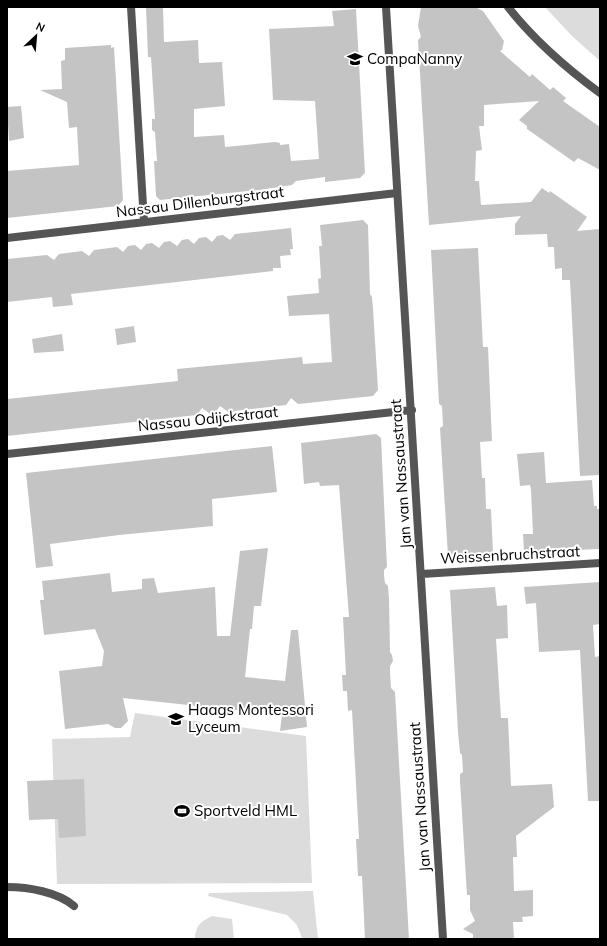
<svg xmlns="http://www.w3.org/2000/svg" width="607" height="946" viewBox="0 0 607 946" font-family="Mulish,sans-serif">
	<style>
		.green { fill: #dcdcdc }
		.building { fill: #c4c4c4 }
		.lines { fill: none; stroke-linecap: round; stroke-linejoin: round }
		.minor { stroke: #555; stroke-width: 8 }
		.labels { text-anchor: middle; stroke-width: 4; stroke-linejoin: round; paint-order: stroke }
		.poi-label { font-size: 15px; fill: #000; stroke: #fff; text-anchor: start }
		.street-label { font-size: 15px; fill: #000; stroke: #fff }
	</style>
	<rect width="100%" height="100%" fill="#fff"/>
	<!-- green -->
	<path class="green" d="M545 7H600V61L572 36Z
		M135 713 306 736 312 883 57 884 52 739 130 737Z
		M313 891 318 939 302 938 297 925 287 915 208 896 209 893Z
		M212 916 232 919 234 939H195C195 926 201 921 212 916Z"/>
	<!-- building -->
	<path class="building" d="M146 7H163L164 42 198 40 199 63 222 62 225 106 194 109V137L224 135 225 147 275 142 280 143V145L289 144 291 161 319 159 315 101 273 100 269 29 334 26 332 11 356 9 365 173 360 178 325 182V177L296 181 292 185 259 190 160 200 156 196 154 161H157L155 132 152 130V119H155L151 57H148Z
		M421 7H475L483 11 504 41 502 50 500 51 530 77 532 74 550 90 553 87 566 98 563 101 600 127V170L578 158 574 162 527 129V126L519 120 539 101 484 105V126H479L482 150 476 151 475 181H479L481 205 531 202 542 188 549 193 550 191 587 217 577 231 600 229V475L580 476 570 280H562V268L555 269 554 247H548L547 234 515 235V224L521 216 429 225 418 40 421 37 418 26Z
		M111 45V48L114 47 123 200 118 206 7 218V171L79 165 77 127 69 128 67 102 40 90 62 89 61 61 65 60V48Z
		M21 106 24 138 9 141 7 107Z
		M363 220 368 225 370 294 372 297 373 309 378 390 373 396 298 404 291 398 286 405 234 411 231 414 220 406 213 416 202 408 197 415 7 436V399L178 381 177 369 292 358 302 357 303 364 332 362 329 314 289 316 287 296 319 293 318 279 321 278 319 246H322L320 225Z
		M291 228 293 249H290L291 255 280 256 281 268H273V271L71 294 73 305 53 307 52 297 7 302V259L47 255 54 260 59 254 82 251 89 256 94 250 117 247 123 252 128 246 135 245 141 250 146 244 152 243 159 248 164 242 170 241 177 246 182 240 188 239 194 244 199 238 206 237 212 242 217 236 223 235 230 240 235 234Z
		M478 248 483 347H488L492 441 480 442 482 478H485L486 509H491L493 554 448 556 440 428 443 426 442 406 439 404 431 250Z
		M134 326 136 342 117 345 115 329Z
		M62 334 64 351 34 353 32 339Z
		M376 434 381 438 387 567 384 570V576L385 583 388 586 389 600 390 652 392 655 393 661 390 666V671L391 688 395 692 409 939H365L362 876H358L356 839H359L352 710 348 711 347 691H343L342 675H346L343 617H349L339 485 320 486 319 482 304 484 301 443Z
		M272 446 277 492 212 499 213 526 119 535 50 544 53 566 36 568 26 473Z
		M544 452 546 483 592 480 594 506H597V509H600V549L524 552 523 534H533L531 490 530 485 520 486 517 454Z
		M268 548 261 606H254L252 629H250L245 677 285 681 291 630H298L307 727 280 731 282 715 123 698 128 721 121 728H115L108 724 65 729 59 671 102 666 104 651 95 629 44 635 40 600H44L42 581 110 573 112 592 142 589V579L154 578 158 593 215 587 217 636H230L240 551Z
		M600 582V624L593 625 595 657 600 656V801H588L580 650 539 652 536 603 526 604 524 587Z
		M495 587 497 606 507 605 508 638 496 639 501 718H508L511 786 552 784 554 807 516 836 517 857H513L514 891 533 890V916L522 917 523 922H513L514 939H473V934L463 929 475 921 470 910V895H467L460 781V774L463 772 462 755 460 753 458 732 450 590Z
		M84 779 86 836 59 838 58 819 29 820 27 781Z"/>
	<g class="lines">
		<!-- minor -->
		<path class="minor" d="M131 7 144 222
			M386 7 443 939
			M508 7C534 40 566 68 600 93
			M7 238 397 193
			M7 454 412 410
			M422 574 600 563
			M7 887C28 887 58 892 74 906"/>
	</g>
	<!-- icons -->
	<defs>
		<symbol id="school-bare" viewBox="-9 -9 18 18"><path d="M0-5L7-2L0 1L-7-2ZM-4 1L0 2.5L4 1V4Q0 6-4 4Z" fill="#000" stroke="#fff" stroke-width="2.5" paint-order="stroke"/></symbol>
		<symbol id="stadium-bare" viewBox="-9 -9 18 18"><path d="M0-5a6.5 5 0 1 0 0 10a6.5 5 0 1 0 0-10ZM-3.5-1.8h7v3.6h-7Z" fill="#000" stroke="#fff" stroke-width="2.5" paint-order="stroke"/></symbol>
	</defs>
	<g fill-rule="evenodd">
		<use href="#school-bare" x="344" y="48" width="22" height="22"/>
		<use href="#school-bare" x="165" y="708" width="22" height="22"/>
		<use href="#stadium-bare" x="171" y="800" width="22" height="22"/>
	</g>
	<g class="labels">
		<!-- poi labels -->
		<g class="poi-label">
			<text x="367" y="64">CompaNanny</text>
			<text x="188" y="715">Haags Montessori<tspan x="188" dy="17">Lyceum</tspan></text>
			<text x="194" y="816">Sportveld HML</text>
		</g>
		<!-- street labels -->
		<g class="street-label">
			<text transform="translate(200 202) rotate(-7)" y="5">Nassau Dillenburgstraat</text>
			<text transform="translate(208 419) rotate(-6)" y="5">Nassau Odijckstraat</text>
			<text transform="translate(401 474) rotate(-94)" y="5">Jan van Nassaustraat</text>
			<text transform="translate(510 555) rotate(-3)" y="5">Weissenbruchstraat</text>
			<text transform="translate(420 797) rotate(-94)" y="5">Jan van Nassaustraat</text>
		</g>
	</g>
	<!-- border -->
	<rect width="607" height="946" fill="none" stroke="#000000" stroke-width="16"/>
	<!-- north arrow -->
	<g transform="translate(36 36) rotate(26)" stroke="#ffffff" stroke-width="3" paint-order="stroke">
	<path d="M0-3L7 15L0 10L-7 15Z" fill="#000000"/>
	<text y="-6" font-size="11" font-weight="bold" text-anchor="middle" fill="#000000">N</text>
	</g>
</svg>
